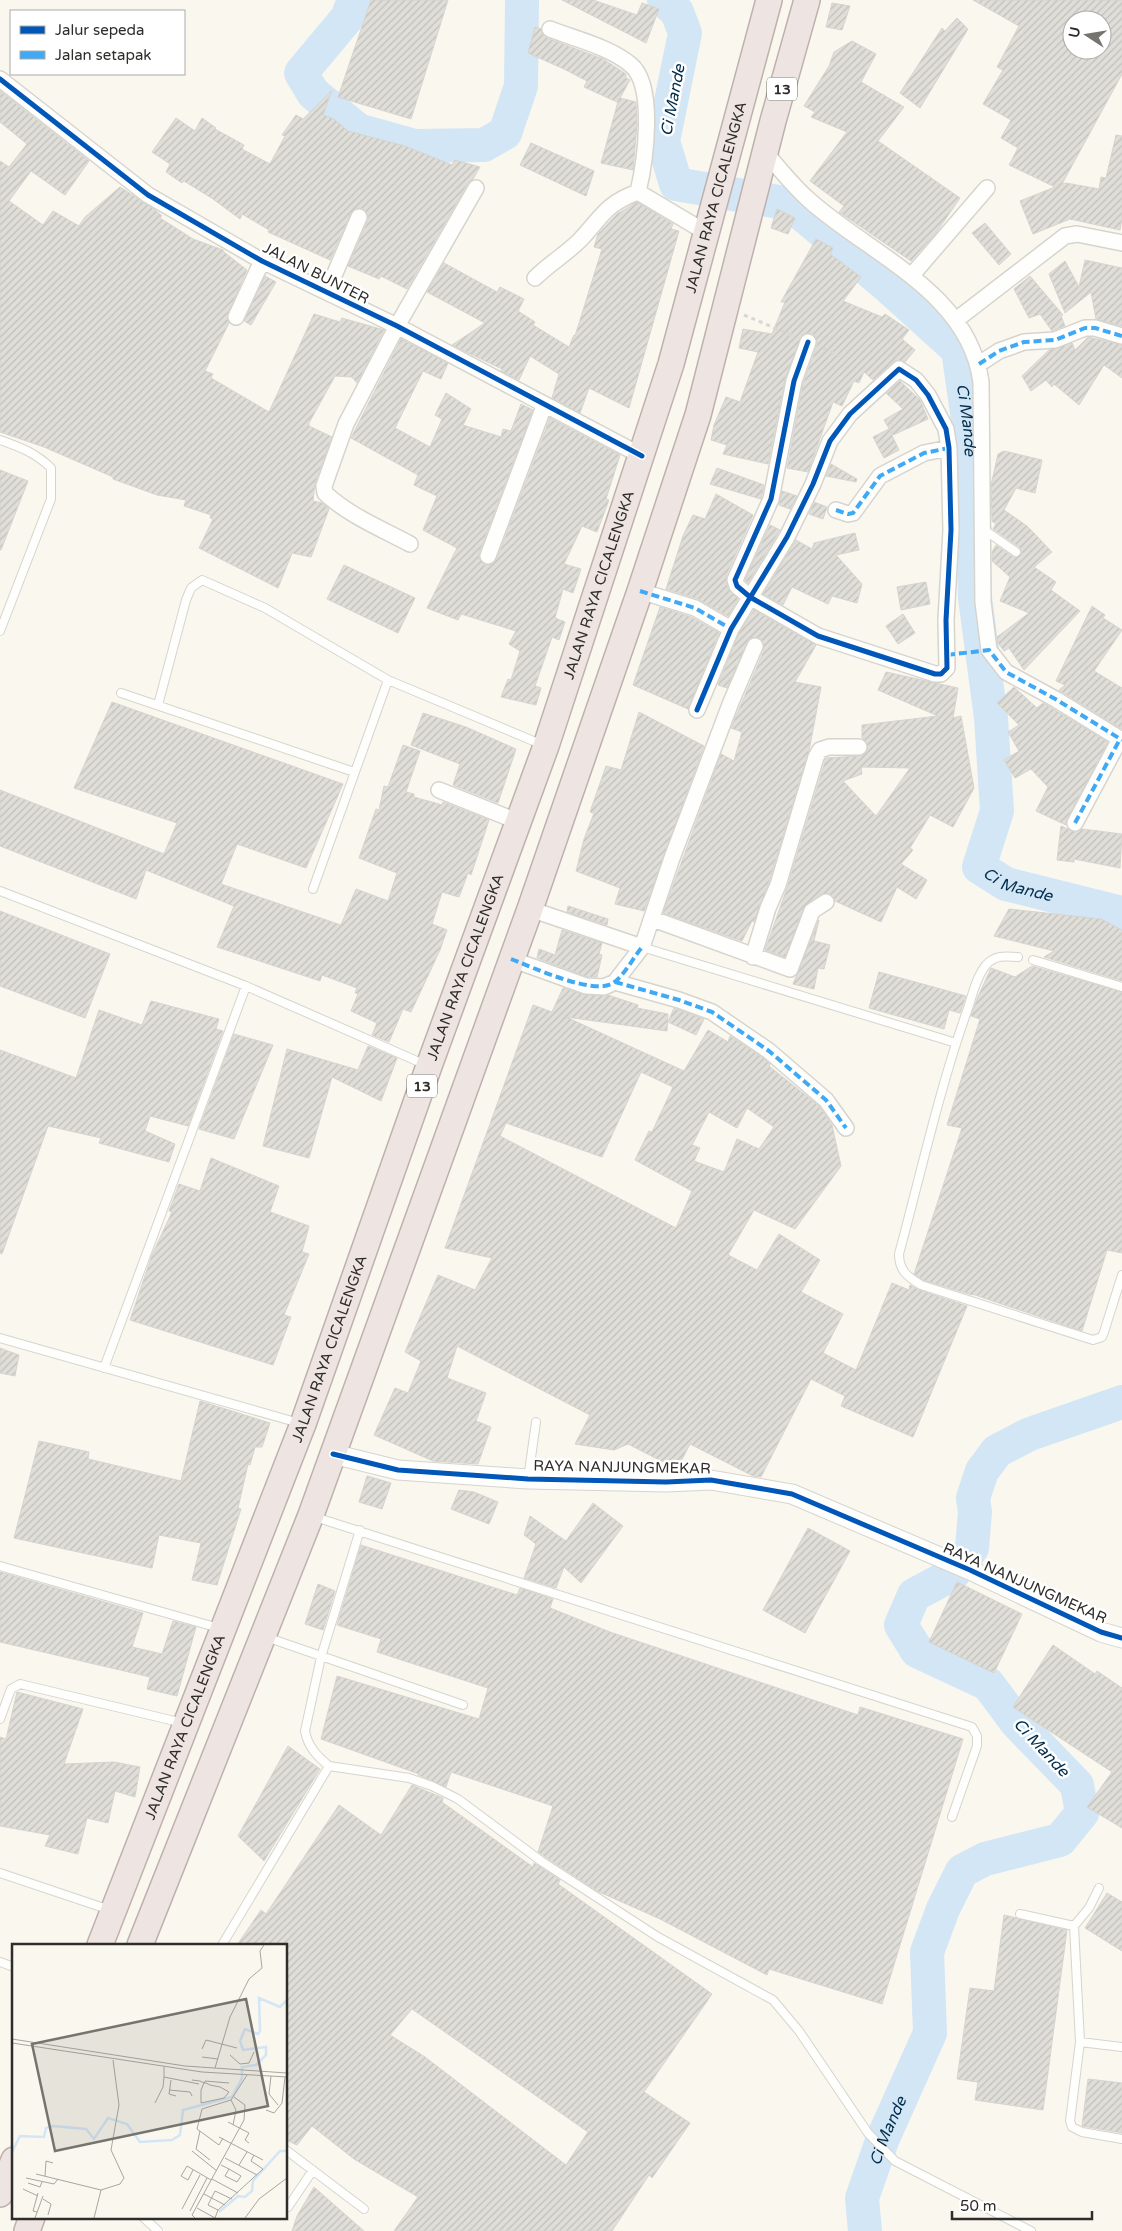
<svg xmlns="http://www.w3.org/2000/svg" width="1122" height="2231" viewBox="0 0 1122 2231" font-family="'Varela Round',sans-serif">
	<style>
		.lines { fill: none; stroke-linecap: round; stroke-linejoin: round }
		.river { stroke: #d3e6f6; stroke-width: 34 }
		.building { fill: url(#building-hatch); stroke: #d6d4cf; fill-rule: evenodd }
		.service-casing { stroke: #d7d4ce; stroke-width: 10 }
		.minor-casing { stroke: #d7d4ce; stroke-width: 18 }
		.tertiary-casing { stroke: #d7d4ce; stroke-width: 21 }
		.trunk-casing { stroke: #beb1ad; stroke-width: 28 }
		.path { stroke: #d7d7d5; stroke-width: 3; stroke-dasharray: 4 4; stroke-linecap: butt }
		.service { stroke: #fefefd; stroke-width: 8 }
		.minor { stroke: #fefefd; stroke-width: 15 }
		.tertiary { stroke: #fefefd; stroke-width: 19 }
		.trunk { stroke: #eee4e2; stroke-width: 25 }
		.quiet { stroke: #3fa9f5; stroke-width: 4; stroke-dasharray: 8 4; stroke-linecap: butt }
		.cycleway-casing { stroke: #fff; stroke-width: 8 }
		.cycleway { stroke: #0057b8; stroke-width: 5 }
		.labels { text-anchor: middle; stroke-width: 5; stroke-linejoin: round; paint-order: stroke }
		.shield { fill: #fff; stroke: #6d6c69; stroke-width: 1 }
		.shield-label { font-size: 14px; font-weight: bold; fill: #2f2d29 }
		.street-label { font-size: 15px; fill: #2f2d29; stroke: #fff }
		.water-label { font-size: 16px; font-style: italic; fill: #012d4b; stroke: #fff }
		.inset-river { fill: none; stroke: #d3e6f6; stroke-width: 2.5 }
		.inset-road { fill: none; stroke: #a9a6a0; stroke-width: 1 }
		.view { fill: #76746e; fill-opacity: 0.15; stroke: #76746e; stroke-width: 2.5 }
		.inset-edge { fill: none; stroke: #2f2d29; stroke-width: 2.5 }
	</style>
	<defs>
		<pattern id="building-hatch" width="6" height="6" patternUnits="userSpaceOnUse" patternTransform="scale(1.25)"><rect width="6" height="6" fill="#e0ded8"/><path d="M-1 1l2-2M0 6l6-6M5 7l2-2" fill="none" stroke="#c0bfb9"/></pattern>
	</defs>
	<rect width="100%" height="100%" fill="#faf7ef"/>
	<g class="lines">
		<!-- river -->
		<g class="river">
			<path d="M354 0 347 18 301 73 313 93 358 130 415 146 484 145 505 133 521 86 522 0"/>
			<path id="s1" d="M664 0 677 12 685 33 663 141 676 184 790 204 885 284 958 350 970 434 975 598 991 718 997 811 979 867 1006 884 1122 913"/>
			<path id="s2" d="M865 2231 862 2198 883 2138 930 2033 927 1952 943 1909 962 1871 985 1859 1060 1840 1082 1813 1077 1785 1017 1723 988 1684 917 1651 901 1625 914 1595 953 1574 972 1548 975 1512 973 1498 982 1471 997 1451 1030 1434 1122 1402"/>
		</g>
	</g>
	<!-- building -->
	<path class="building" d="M371 0H448L411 119 338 97Z
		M562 0H593L637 15 642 3 659 9 646 43Z
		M973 0H1122V74L1062 184 1066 183 1099 189 1101 177 1106 178 1116 135 1122 136V219L1120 230 1070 219 1033 234 1020 201 1055 187 1009 165 1018 148 1001 138 1011 120 983 104 1003 70 997 67 1019 26ZM1072 20H1102V50H1072Z
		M832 3 850 6 842 30 826 27Z
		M957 18 968 29 920 108 900 93 942 28 945 31Z
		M535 27 541 29 547 38 603 59 626 74V78L630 80 620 98 636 102 637 125 633 170 601 163 619 98 617 102 584 87 587 81 564 69 528 53Z
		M852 41 876 54 861 82 904 107 878 141 960 198 936 233 911 261 839 212 844 206 810 181 847 132 811 117 815 112 804 106 829 66 834 52Z
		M332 90 323 115 334 119 348 131 405 146 452 165 455 160 480 167 473 179 468 183 407 289 381 276 379 279 348 266 368 220V215L363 209 357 208 351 213 330 260 268 232 269 230 242 214 240 219 213 199 184 181 182 183 166 172 170 164 152 152 176 118 195 131 202 118 216 128 215 129 244 145 242 149 270 164 285 136 282 135 296 115 303 119Z
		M0 91 89 161 65 195 31 171 9 201 43 225 53 211 79 226 85 217 120 187 154 209 162 216 160 218 193 239 223 250 224 252 247 270 228 313 229 323 205 371 213 374 211 378 269 412 314 314 340 322 342 318 384 330 357 383 352 377 335 376 309 423V426L332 437 315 483 313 501 322 503 329 509 311 557 292 553 278 588 199 548 213 519 210 518 211 515 184 506 186 500 157 495 113 479V477L44 447 0 432V161L9 167 27 144 0 122Z
		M531 143 594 171 586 196 520 165Z
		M637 202 673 224 671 229 679 231 629 408 589 388 580 413 552 398 559 374 530 356 519 380 501 371 502 369 452 345 485 323 427 292 444 263 497 292 500 287 524 299 518 311 535 322 533 325 569 347 574 335 575 336 602 249 594 247 598 234 617 214Z
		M777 209 795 218 788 234 771 228Z
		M985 223 1011 254 999 265 972 233Z
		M816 239 833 248 830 254 861 277 843 301 882 317 885 314 909 330 902 339 915 350 905 362 896 360 873 380 864 372 859 383 854 381 842 406 833 402 808 472 787 468 803 384 817 345 815 336 812 333 802 335 785 379 768 464 723 454 727 445 711 440 714 425 726 397 740 402 758 352 739 348 743 329 772 334 785 302H781Z
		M1085 260 1122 268V326L1096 319 1091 292 1065 313 1049 274 1065 261 1079 287Z
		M265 276 276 282 251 325 244 321Z
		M1030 276 1063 315 1061 316 1065 326 1052 331 1040 314 1029 318 1014 289Z
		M1088 337 1122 345V378L1104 365 1079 405 1054 384 1052 387 1046 380 1031 391 1022 376 1049 350 1072 343 1075 350Z
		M401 339 448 363 441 379 423 371 395 428 430 447 442 419 435 415 446 393 471 409 463 425 501 437 503 429 511 431 521 404 533 410 479 553V558L484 565H490L497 559 550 418 620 455 606 499 609 500 597 532 582 526 564 564 581 569 573 593 563 589 555 618 565 622 559 640 552 637 535 686 541 688 536 705 501 697 508 679 511 680 520 651 509 644 516 631 461 614 458 620 427 608 457 548 423 530 437 496 414 485 418 475 351 438Z
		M900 381 920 400 928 419 893 435 884 420 903 409 886 393Z
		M889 429 899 450 884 458 873 437Z
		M1004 451 1042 460 1035 493 1016 488 1004 510 1027 526 1052 552 1034 567 1056 582 1051 590 1080 611 1024 670 1009 648 1004 651 998 643 997 637 1029 613 1000 601 1010 577 992 561V552L996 545 1015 558 1022 553 1019 547 993 529 996 524 992 521 991 485 998 454Z
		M831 464 857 479 856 482 826 476Z
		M717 468 764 485 761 499 710 484Z
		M0 470 28 481 1 550H0Z
		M782 491 797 496 790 509 779 505Z
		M716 494 753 515 726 576 728 589 738 599 728 616 698 599 666 589 683 536 693 515 705 519Z
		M814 502 827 507 823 519 809 514Z
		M770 525 780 530 748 583 745 580Z
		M855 533 859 550 836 555 862 584 857 603 832 596 828 604 792 587 783 605 763 594 796 540 812 549 814 543Z
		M344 565 415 598 398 633 327 599Z
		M926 582 930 604 901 610 897 587Z
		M1092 606 1105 615 1103 618 1122 630 1094 671 1122 688V729L1059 690 1065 685 1056 681Z
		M660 607 691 617 719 633 688 709 633 685Z
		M754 610 816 645 795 682 821 687 809 751 769 882 754 922 752 921 742 941 663 913 721 754 734 761 742 732 731 728 764 650 762 640 754 637 749 639 727 688 718 685 739 633Z
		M903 614 915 633 898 644 886 626Z
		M886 672 958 688 953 718 961 716 974 788 953 827 930 815 910 848 913 850 901 864 927 880 916 899 897 887 881 922 835 901 830 894H821L804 907 785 957 765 950 787 888 826 758 859 756 867 752 868 747 862 738V725L938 716 878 690ZM861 767 910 768 876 816 843 781 862 774Z
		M1014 687 1037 708 1043 703 1108 742 1067 819 1066 825 1036 811 1048 787 1031 769 1015 778 1004 760 1019 751 1008 732 1019 725 997 703Z
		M112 702 343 784 306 868 237 844 221 884 341 925 356 889 388 901 397 873 359 858 376 809 379 810 384 786 388 787 403 745 420 751 406 792 414 794V797L442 805 443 802 489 820 471 875 468 873 459 897 442 892 432 924 447 930 440 950 411 1012 403 1009 389 1042 372 1035 377 1023 351 1011 358 994 355 993 357 988 322 975 320 981 217 947 234 906 146 870 136 899 0 846V790L164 854 177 823 74 788Z
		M639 712 704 746 644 911 615 904 620 888 576 871 584 839 594 813 590 812 606 766 621 770Z
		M423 713 466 727 516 749 498 803 453 785 460 764 411 745Z
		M1061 826 1075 832 1082 829 1122 834 1120 868 1074 859V862L1057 860Z
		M568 906 608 919 607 925 567 912Z
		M1009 909 1101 919 1122 930V981L1044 957 1054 951 994 936Z
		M0 911 110 954 85 1018 0 986Z
		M819 920 814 941 830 945 824 969 818 968 814 989 793 984Z
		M562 930 602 943 599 954 602 955 597 977H588L537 958 539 949 555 955Z
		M1032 966 1122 992V1253L1107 1250 1082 1331 972 1294V1295L923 1280 914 1274 962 1128 947 1125 980 1019 971 1016 977 999 991 968 1015 977Z
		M879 972 966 996 960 1013 949 1010 944 1029 869 1008Z
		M563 988 585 995H608L638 1005 637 1008 668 1014 667 1031 566 1017 684 1071 708 1030 728 1042 730 1036 763 1058 770 1064 769 1066 819 1106 832 1125 841 1166 795 1229 754 1210 728 1255 757 1270 779 1234 820 1260 801 1292 843 1314 823 1353 856 1370 892 1283 909 1290 910 1285 919 1290 967 1306 913 1437 841 1406 845 1396 811 1379 761 1477 753 1476 690 1444 677 1469 628 1444 614 1450 575 1444 590 1415 457 1346 447 1378 486 1393 476 1421 491 1427 478 1464 433 1461 374 1435 395 1388 408 1393 421 1361 405 1352 438 1275 475 1290 492 1258 445 1248 533 1005 552 1012ZM641 1072 673 1087 652 1132 649 1131 635 1160 692 1191 676 1228 500 1136 506 1123 602 1157ZM747 1108 774 1127 759 1149 737 1139 724 1172 694 1161 700 1148 692 1145 709 1112 737 1128Z
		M151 1001 219 1019 216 1029 223 1031 188 1126 150 1116 145 1131 175 1144 169 1162 99 1143 101 1138 48 1126 2 1254 0 1253V1050L76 1078 99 1010 142 1025Z
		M674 1008 704 1019 696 1035 668 1022Z
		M234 1034 273 1045 234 1139 199 1129Z
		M368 1046 397 1058 381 1101 332 1077 309 1158 263 1146 287 1049 358 1070Z
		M211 1158 279 1186 270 1212 309 1226 302 1252 309 1254 284 1315 291 1317 273 1365 130 1320 152 1255 172 1212 169 1211 179 1184 200 1191Z
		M0 1348 19 1355 15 1376 0 1373Z
		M200 1401 270 1423 262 1447H255L250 1465 248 1464 238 1508 241 1509 217 1585 192 1580 201 1543 159 1535 152 1568 14 1538 39 1441 89 1452 88 1459 181 1481Z
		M367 1476 391 1483 382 1509 359 1502Z
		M459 1490 474 1492 498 1502 489 1524 451 1509Z
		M593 1503 623 1526 581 1583 564 1567 556 1588 524 1578 536 1544 524 1535 530 1516 566 1541Z
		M808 1528 850 1551 805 1633 763 1610Z
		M361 1545 517 1595 520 1588 553 1599 550 1608 610 1632 858 1715 860 1707 963 1739 882 2004 769 1969 767 1975 660 1919 597 1891 538 1852 553 1806 451 1772 446 1787 418 1775 419 1774 321 1739 337 1676 479 1719 488 1688 377 1652 381 1639 337 1625Z
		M0 1572 143 1613 132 1647 162 1654 173 1621 196 1627 177 1696 147 1689 150 1677 0 1642Z
		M957 1582 1022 1614 994 1673 929 1642Z
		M318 1584 335 1591 323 1630 305 1624Z
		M1053 1645 1095 1674 1097 1671 1122 1688V1828L1087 1807 1112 1772 1013 1707Z
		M17 1692 83 1709 64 1764 114 1762 140 1767 135 1797 115 1791 108 1823 87 1818 78 1854 45 1846 50 1835 0 1826V1737L6 1739Z
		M288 1746 320 1769 264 1861 238 1836Z
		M412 1785 443 1798 442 1802 533 1867 534 1863 560 1880 558 1884 712 1994 644 2092 690 2123 652 2178 649 2175 612 2231H394L418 2197 354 2159 312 2126 297 2145 286 2140V1945H237L261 1910 266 1914 339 1805 381 1835ZM412 2009 588 2132 566 2165 425 2057 390 2035Z
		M1107 1893 1122 1902V1951L1085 1928Z
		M1004 1915 1067 1930 1043 2110 975 2100 978 2082 957 2079 970 1988 994 1991Z
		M1088 2079 1122 2083V2133L1082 2126Z
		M314 2187 364 2231H292L297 2216Z"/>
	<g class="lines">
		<defs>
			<path id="service" d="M0 440C20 447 36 453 51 468V499L0 631
				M983 529 1016 552
				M121 693 354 772
				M158 705 186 600 191 588 202 580 265 608 388 680 543 745
				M313 889 388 680
				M0 891 246 986 426 1065
				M642 947 956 1043
				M1018 957C1005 956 995 955 986 965 976 977 972 997 967 1011 939 1090 921 1173 899 1254 899 1271 908 1277 921 1285L1093 1340 1102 1337 1104 1332 1122 1275
				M1033 960 1122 987
				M0 1338 299 1423
				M104 1368 246 986
				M528 1479 536 1422
				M315 1517 972 1727 977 1736V1746L952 1817
				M0 1566 219 1628
				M266 1637 463 1705
				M0 1719 11 1689 20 1684 183 1723
				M329 1766C317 1756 308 1747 305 1731L321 1657 360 1530
				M0 1873 110 1910
				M1099 1888 1089 1908 1074 1926 1080 2042 1070 2121 1072 2127 1082 2132 1122 2139
				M1020 1914 1074 1926
				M222 1945 329 1766 409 1778 432 1786 458 1799 541 1861 658 1937 773 2000 799 2031 868 2133 895 2161 1031 2231
				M0 1962 14 1967
				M1080 2042 1122 2047
				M286 2150 364 2209
				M288 2207 313 2170
				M143 2217 158 2231"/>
			<path id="minor" d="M0 79 148 195 262 261 397 326 642 456
				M765 152C779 168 793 186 809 200 869 254 969 292 981 382L983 602 989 650 1006 672 1057 700 1122 740
				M638 192 707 233
				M912 275 987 188
				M535 278C549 264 566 254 580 240 602 217 605 204 638 192 645 163 656 86 631 65 610 47 575 39 550 29
				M327 292 359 217
				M236 317 262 261
				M956 320 1065 236 1077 234 1122 243
				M979 364 999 351 1024 342 1055 340 1085 328H1095L1122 336
				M836 510 848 514 853 513 880 476 924 453 949 448
				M410 544C382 529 348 515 325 493L324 486 346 424 397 326 476 188
				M488 556 544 406
				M640 591 695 608 731 629
				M697 710 731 629 787 537 813 484 830 441 850 414 899 369 916 380 928 395 946 429 949 448 951 530 946 620 947 668 941 674H935L818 636 750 597 737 586 735 580 771 499 794 381 808 342
				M439 790 519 822
				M1075 823 1120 739
				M530 909 642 947
				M653 919 790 969 812 911 826 902
				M753 957 768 908 778 885 816 757 820 750 829 747H859
				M511 959 586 986 604 987 615 982 642 947 672 858 731 702 755 646
				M615 982 679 1000 712 1012 769 1051 826 1100 846 1128"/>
			<path id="tertiary" d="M333 1454 398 1470 528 1479 666 1482 711 1480 792 1494 970 1570 1101 1632 1122 1638"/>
			<g id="trunk">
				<path id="s3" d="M100 1945 303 1424 429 1066 546 746 671 364 769 0"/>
				<path d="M140 1945 311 1515 530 909 640 591 698 415 773 121 807 0"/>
				<path d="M0 2194 14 2160"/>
				<path d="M27 2231 32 2217"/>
			</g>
		</defs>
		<!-- service casing -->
		<use href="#service" class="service-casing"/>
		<!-- minor casing -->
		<use href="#minor" class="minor-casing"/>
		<!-- tertiary casing -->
		<use href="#tertiary" class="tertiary-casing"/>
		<!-- trunk casing -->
		<use href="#trunk" class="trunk-casing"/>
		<!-- path -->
		<path class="path" d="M744 315 794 336
			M823 348 840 356"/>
		<!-- service -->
		<use href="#service" class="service"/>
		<!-- minor -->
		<use href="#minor" class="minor"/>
		<!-- tertiary -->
		<use href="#tertiary" class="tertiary"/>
		<!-- trunk -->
		<use href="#trunk" class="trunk"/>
		<!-- quiet -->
		<path class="quiet" d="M979 364 999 351 1024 342 1055 340 1085 328H1095L1122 336
			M836 510 848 514 853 513 880 476 924 453 949 448
			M640 591 695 608 731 629
			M947 655 989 650 1006 672 1057 700 1122 740
			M1075 823 1120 739
			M511 959C532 967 594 996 613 983 624 976 633 958 642 947
			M615 982 679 1000 712 1012 769 1051 826 1100 846 1128"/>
		<defs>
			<path id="cycleway" d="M0 79 148 195 262 261 397 326 642 456
				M697 710 731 629 787 537 813 484 830 441 850 414 899 369 916 380 928 395 946 429 949 448 951 530 946 620 947 668 941 674H935L818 636 750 597 737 586 735 580 771 499 794 381 808 342
				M333 1454 398 1470 528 1479 666 1482 711 1480 792 1494 970 1570 1101 1632 1122 1638"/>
		</defs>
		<!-- cycleway casing -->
		<use href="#cycleway" class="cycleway-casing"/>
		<!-- cycleway -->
		<use href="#cycleway" class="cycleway"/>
	</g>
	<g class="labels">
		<!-- shield labels -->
		<g class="shield">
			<rect x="767" y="77.5" width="30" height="23" rx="4"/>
			<rect x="407" y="1074.5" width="30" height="23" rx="4"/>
		</g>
		<g class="shield-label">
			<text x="782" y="94">13</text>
			<text x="422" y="1091">13</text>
		</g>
		<!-- street labels -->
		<g class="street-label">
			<text dy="5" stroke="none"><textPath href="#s3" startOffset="1854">JALAN RAYA CICALENGKA</textPath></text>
			<text transform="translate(316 273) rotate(27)" y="5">JALAN BUNTER</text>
			<text dy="5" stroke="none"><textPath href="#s3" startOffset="1449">JALAN RAYA CICALENGKA</textPath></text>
			<text dy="5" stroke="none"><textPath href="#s3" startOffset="1044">JALAN RAYA CICALENGKA</textPath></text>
			<text dy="5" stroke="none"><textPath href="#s3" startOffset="639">JALAN RAYA CICALENGKA</textPath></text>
			<text transform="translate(622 1467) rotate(1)" y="5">RAYA NANJUNGMEKAR</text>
			<text transform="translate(1025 1583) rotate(24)" y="5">RAYA NANJUNGMEKAR</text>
			<text dy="5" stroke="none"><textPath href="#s3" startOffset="234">JALAN RAYA CICALENGKA</textPath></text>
		</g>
		<!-- water labels -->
		<g class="water-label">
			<text transform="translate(672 100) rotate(-79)" y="6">Ci Mande</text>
			<text dy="6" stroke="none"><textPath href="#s1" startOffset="604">Ci Mande</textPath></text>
			<text dy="6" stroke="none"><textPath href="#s1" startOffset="1099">Ci Mande</textPath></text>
			<text transform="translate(1042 1747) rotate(47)" y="6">Ci Mande</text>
			<text dy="6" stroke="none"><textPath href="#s2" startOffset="105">Ci Mande</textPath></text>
		</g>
	</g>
	<!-- overview -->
	<g transform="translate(12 1944)">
		<rect width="275" height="275" fill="#faf7ef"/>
		<path class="inset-river" d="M0 208 8 192 32 193 34 184 41 182 74 185 82 195 96 174 115 180 128 198 160 196 168 191 171 166 220 153 230 134V123L244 121 254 111V103L231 106 228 97 233 85 246 90 248 87 247 54 268 63 275 56M207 268 226 252 233 253 240 247 241 237 268 207H275"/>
		<path class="inset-road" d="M0 95 173 122 275 129M0 99 190 128 275 133M190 105 194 96 225 104M218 111 228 120 237 119 242 108M190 113 206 115M152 123V133L187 140M203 124 218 73 237 35 250 24 248 7 252 1M259 132 257 150 266 161M159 136 157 150 164 152M180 136 188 137 192 139H194L198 141 208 143 217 148 212 154 189 159V146L192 139 193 137 217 139M157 146 178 148 180 152M219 156 224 166 221 181M143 159 151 143 152 133M254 166 262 169 270 159 273 133M216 178 237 189 233 196 237 199M188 187 184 205 198 216M207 193 251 216M211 194 207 201 185 185 190 165 219 156 235 131M180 207 205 227M213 214 245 231M209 221 217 225 229 232 225 238 213 232 217 225M227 221 235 208M181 226 176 236 169 232 175 222 199 236M24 230 89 246M33 232 34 217 41 219M14 234 42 240 46 235M200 235 226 249M16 239 28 243 30 238M11 245 26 252M192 250 213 261M31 255 39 260 36 271M185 264 203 274M170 265 188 231M206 266 196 261 203 247 220 255M178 267 195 234M25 268 21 267 26 249M23 274 31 252M82 274 89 246 108 240 112 234 99 206 107 161 101 116M183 274 180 271 232 176 233 161 222 153M203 274 206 266 251 225 239 217 242 211M233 274 247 255 275 234"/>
		<path class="view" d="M234 55 256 162 43 207 20 100Z"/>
		<rect width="275" height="275" class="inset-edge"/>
	</g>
	<!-- legend -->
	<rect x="10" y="10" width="175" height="65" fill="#ffffff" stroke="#acaba9"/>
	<rect x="20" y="26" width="25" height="8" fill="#0057b8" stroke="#acaba9"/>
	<text x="55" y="35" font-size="15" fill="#2f2d29">Jalur sepeda</text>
	<rect x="20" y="51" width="25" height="8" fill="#3fa9f5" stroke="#acaba9"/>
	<text x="55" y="60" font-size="15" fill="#2f2d29">Jalan setapak</text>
	<!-- north arrow -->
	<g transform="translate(1087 35) rotate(282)"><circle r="24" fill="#ffffff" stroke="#acaba9"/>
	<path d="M0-4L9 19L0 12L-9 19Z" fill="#76746e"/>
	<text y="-8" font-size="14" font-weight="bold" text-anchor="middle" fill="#2f2d29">U</text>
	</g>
	<!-- scale -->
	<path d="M952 2211v8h140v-8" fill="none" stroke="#2f2d29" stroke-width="2.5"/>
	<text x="960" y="2211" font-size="15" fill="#2f2d29" stroke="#ffffff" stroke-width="4" paint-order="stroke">50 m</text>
</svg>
